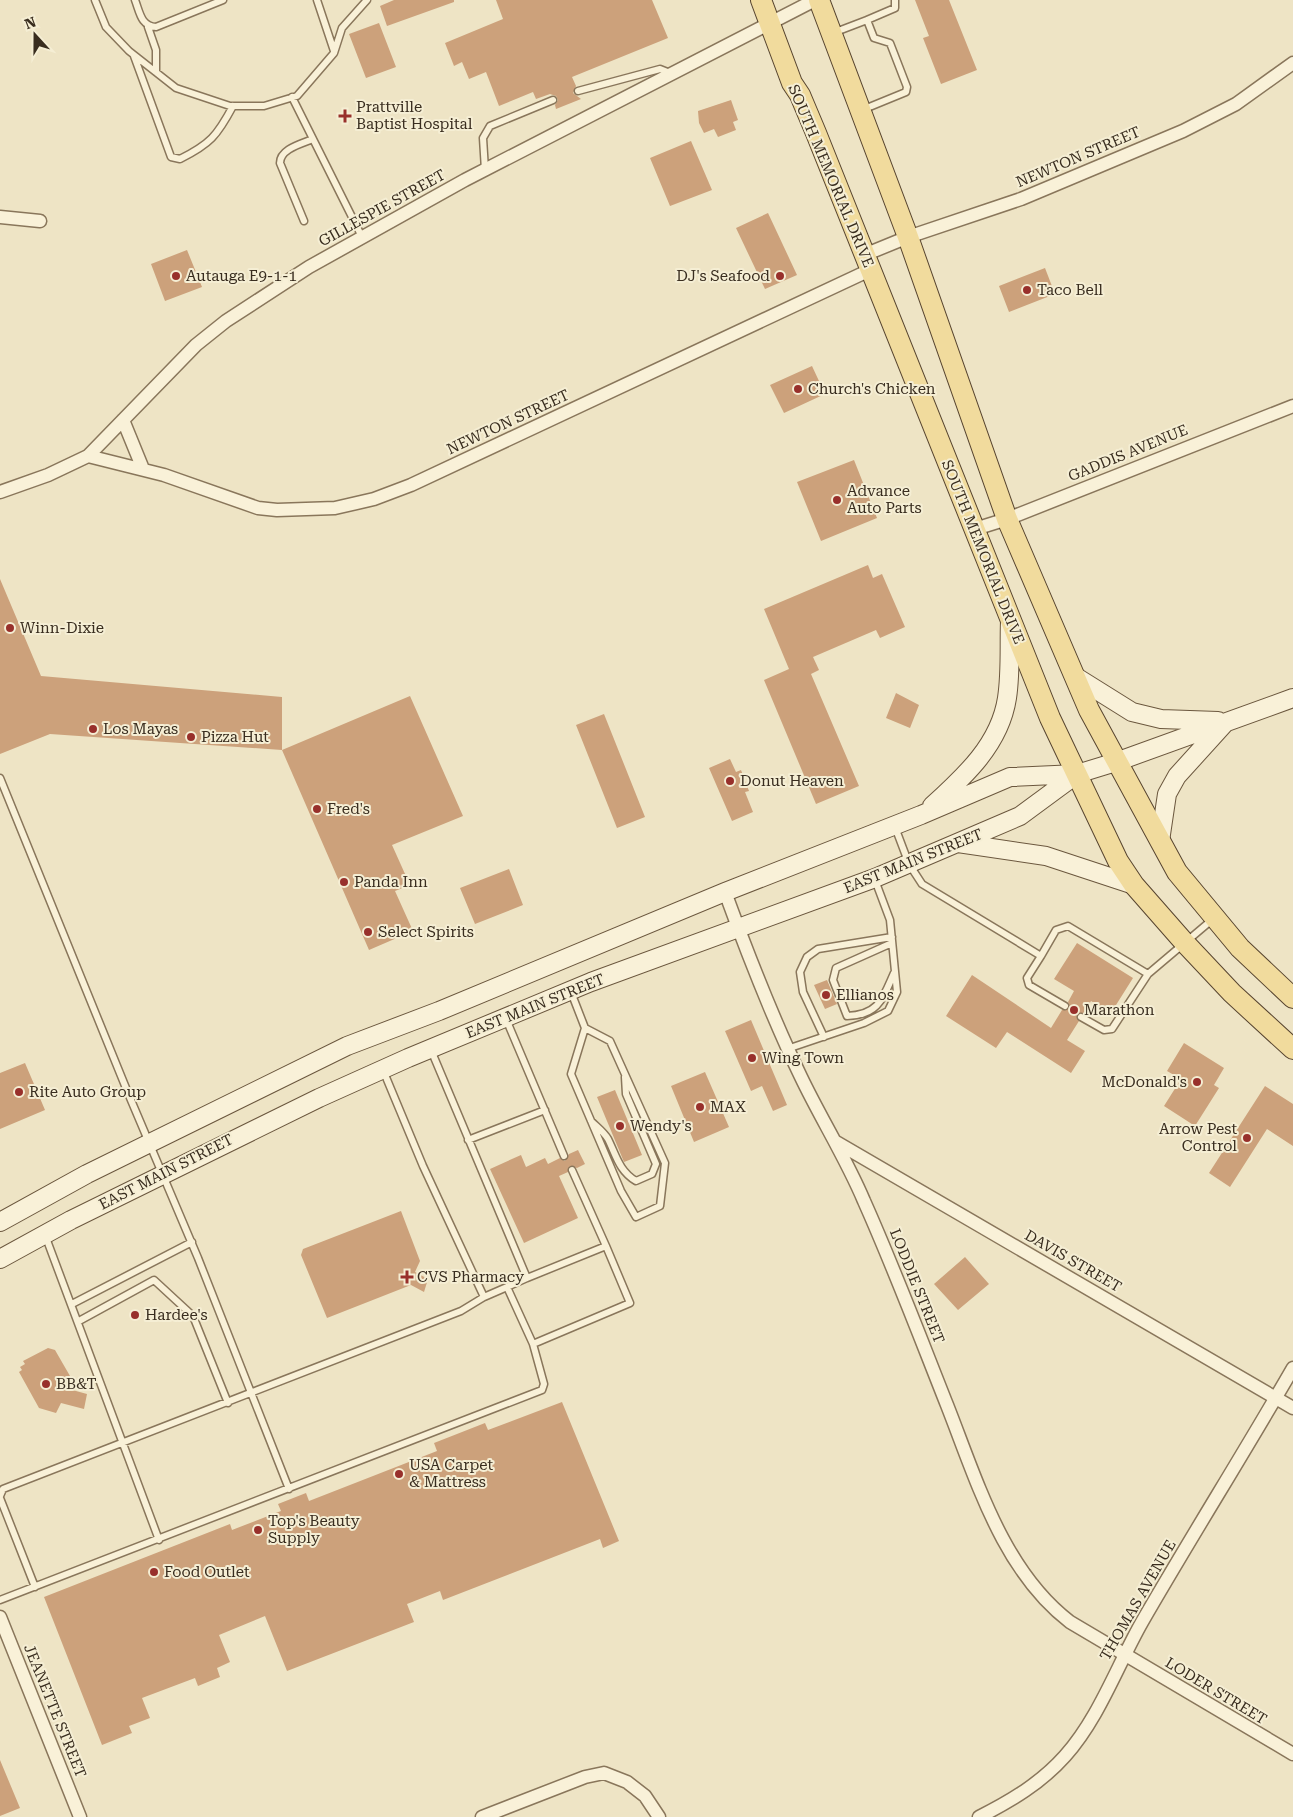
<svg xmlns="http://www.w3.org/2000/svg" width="1293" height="1817" viewBox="0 0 1293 1817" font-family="'Roboto Serif',serif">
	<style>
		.building { fill: #cca17b }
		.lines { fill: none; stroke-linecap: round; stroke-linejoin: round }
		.service-casing { stroke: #89765b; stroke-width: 9 }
		.minor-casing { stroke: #89765b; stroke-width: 15 }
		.secondary-casing { stroke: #6b573e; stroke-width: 20 }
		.primary-casing { stroke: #57442f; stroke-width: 22 }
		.service { stroke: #f9f1d8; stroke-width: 6 }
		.minor { stroke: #f9f1d8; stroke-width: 12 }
		.secondary { stroke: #f9f1d8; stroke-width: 18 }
		.primary { stroke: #f1db9d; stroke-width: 20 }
		.poi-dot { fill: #98302b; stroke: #f5eed4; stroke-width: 2 }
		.labels { text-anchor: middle; stroke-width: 4; stroke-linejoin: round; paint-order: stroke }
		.poi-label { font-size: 15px; fill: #392d1f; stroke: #f5eed4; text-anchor: start }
		.street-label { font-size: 15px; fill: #392d1f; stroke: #f5eed4 }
	</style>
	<rect width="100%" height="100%" fill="#eee4c5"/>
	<!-- building -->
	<path class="building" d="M394 0H454V2L387 26 380 6Z
		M496 0H652L668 38 572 77 576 86 573 93 581 99 556 109 555 105 558 100 556 96 550 94 536 99 533 92 499 106 486 72 469 79 462 62 454 66 445 43 503 19Z
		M915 0H949L977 70 941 84 923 38 929 36Z
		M379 23 396 67 366 78 349 34Z
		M731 100 738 120 733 122 736 130 718 137 714 129 704 133 699 123 698 111Z
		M691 141 712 190 670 206 650 158Z
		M768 213 797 275 765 289 736 228Z
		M187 250 202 287 165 301 151 264Z
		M1045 268 1055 294 1009 312 999 286Z
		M812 366 825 394 784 413 770 385Z
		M854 460 877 518 821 541 797 482Z
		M868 565 873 578 882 574 905 627 880 638 876 630 813 657 819 670 811 674 859 786 816 804 764 680 789 669 764 609Z
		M0 579 41 676 282 697V750L50 734 0 754Z
		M896 693 919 705 910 728 886 718Z
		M410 696 463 816 392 845 410 885 395 891 413 931 369 950 282 750Z
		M604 714 645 817 617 828 576 725Z
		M730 759 736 772 741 770 749 791 745 792 753 812 732 821 709 768Z
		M509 869 523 905 475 924 460 888Z
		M1077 943 1133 978 1111 1013 1091 1001 1084 1013 1077 1014 1079 1021 1067 1040 1085 1051 1071 1073 1007 1032 996 1048 946 1016 972 975 1051 1028 1062 1010 1070 1008 1068 1002 1074 991 1054 979Z
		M827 980 837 1004 825 1009 814 985Z
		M751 1020 787 1105 773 1111 762 1086 751 1091 725 1031Z
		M1184 1043 1224 1068 1214 1085 1219 1088 1195 1126 1164 1106 1181 1079 1167 1071Z
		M25 1063 45 1110 0 1129V1073Z
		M705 1072 729 1127 694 1142 671 1086Z
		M1265 1086 1293 1104V1146L1267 1129 1230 1187 1209 1173Z
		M615 1090 642 1155 624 1162 597 1097Z
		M578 1150 585 1164 577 1168 570 1166 568 1172 559 1176 578 1218 524 1243 490 1169 521 1155 526 1167 545 1158 548 1164 560 1158 565 1161 569 1154Z
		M401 1211 420 1261 415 1272 428 1279 424 1292 411 1285 327 1318 301 1255 303 1249Z
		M965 1257 989 1284 958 1310 934 1284Z
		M48 1348 55 1350 70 1376 65 1388 87 1394 84 1409 61 1403 56 1413 39 1408 19 1372 22 1370 20 1367 25 1364 23 1361Z
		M562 1402 619 1541 603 1548 600 1539 443 1600 440 1591 407 1604 414 1622 287 1671 265 1616 219 1635 230 1662 217 1668 220 1677 198 1686 195 1678 142 1698 150 1718 129 1726 132 1733 102 1745 44 1597 230 1524 232 1530 281 1511 278 1504 306 1493 309 1501 437 1451 434 1443 485 1423 488 1430Z
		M0 1760 20 1808 0 1816Z"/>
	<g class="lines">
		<defs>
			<path id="service" d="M95 0 106 27 129 51 176 88 230 106H264L297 96 334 53 342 28 367 0
				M135 0C140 13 141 26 156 27L223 0
				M317 0 334 51
				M148 27 156 50V72
				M833 33 867 20
				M134 56 171 157 180 159C210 144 217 136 233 106
				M578 91 660 69 670 73
				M292 97 362 237
				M862 110 906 92 907 87 890 43 874 38 867 20 895 8V0
				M485 170 483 138 490 126 553 100
				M304 221 280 163C280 149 301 144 313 139
				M0 778 128 1093 198 1258 289 1489
				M895 827 909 864 922 884 1041 956 1056 930 1068 926 1148 974 1213 919
				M892 943 836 968 833 980 847 1016C879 1015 883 998 894 973
				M1041 956 1027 978 1029 985 1065 1006
				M571 992 585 1028 571 1074 621 1191 636 1217 660 1206 665 1163 610 1041 585 1028
				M1081 1017 1104 1030 1112 1029 1148 974
				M506 1019 564 1156
				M824 1037 803 992 800 972 807 957 818 949 892 937
				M787 1049 864 1023 888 1011 897 992 890 920 875 880
				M431 1050 527 1278 606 1246 630 1303 533 1344
				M383 1070 423 1166 484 1297
				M591 1121C597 1127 604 1132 608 1139 616 1155 619 1171 636 1181L652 1174 656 1164 626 1094 625 1077
				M468 1140 545 1110
				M572 1170 606 1246
				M45 1235 159 1540
				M507 1287 527 1278
				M72 1304 192 1242
				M79 1321 154 1280 193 1316 228 1403
				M0 1496 3 1489 461 1311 484 1297 507 1287 533 1344 544 1384 542 1390 0 1600
				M0 1498 35 1587"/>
			<path id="minor" d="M0 217 40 221
				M864 255 908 237 1021 199 1183 131 1236 104 1293 63
				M123 420 143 469
				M88 456 164 475 258 508 277 510 335 508 374 499 411 485 870 270
				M0 492 48 475 88 456 196 345 226 321 309 267 465 180 815 0
				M975 529 1007 519 1293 406
				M725 892C748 955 772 1017 801 1077 821 1119 846 1158 864 1201 894 1268 920 1337 947 1405 977 1481 1003 1571 1070 1622L1293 1754
				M836 1142 1293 1408
				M0 1617 80 1817
				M482 1817 585 1777 604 1773 627 1782 645 1796 659 1817
				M979 1817C1011 1801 1041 1783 1065 1756 1099 1718 1117 1666 1142 1622 1191 1537 1244 1453 1293 1368"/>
			<path id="secondary" d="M1076 677 1132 712 1161 719 1218 721
				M932 806C965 776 1000 744 1007 698 1011 672 1009 646 1010 621
				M1160 841 1167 794 1177 776 1225 723
				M958 843 1046 856 1134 885
				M0 1222 87 1174 347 1046 439 1011 725 892 921 815 1010 777 1077 774 1116 762 1293 698
				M0 1259 71 1220 319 1098 408 1058 591 982 875 878 957 843 1020 816 1077 774"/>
			<path id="primary" d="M761 0 792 83 800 95 816 133 1050 718 1118 861 1134 885 1184 942 1232 993 1293 1049
				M819 0 908 237 1007 519 1089 710 1177 872 1240 948 1293 998"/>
		</defs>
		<!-- service casing -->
		<use href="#service" class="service-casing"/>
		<!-- minor casing -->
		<use href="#minor" class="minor-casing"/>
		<!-- secondary casing -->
		<use href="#secondary" class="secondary-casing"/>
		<!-- primary casing -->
		<use href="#primary" class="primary-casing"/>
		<!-- service -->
		<use href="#service" class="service"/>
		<!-- minor -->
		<use href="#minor" class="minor"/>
		<!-- secondary -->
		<use href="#secondary" class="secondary"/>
		<!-- primary -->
		<use href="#primary" class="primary"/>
	</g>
	<!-- markers -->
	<g class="poi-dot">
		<path d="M342.5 108.5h5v5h5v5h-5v5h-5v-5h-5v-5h5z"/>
		<circle cx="176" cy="276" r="5"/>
		<circle cx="780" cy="276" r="5"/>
		<circle cx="1027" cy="290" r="5"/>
		<circle cx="798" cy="389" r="5"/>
		<circle cx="837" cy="500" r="5"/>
		<circle cx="10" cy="628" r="5"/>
		<circle cx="93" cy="729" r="5"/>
		<circle cx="191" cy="737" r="5"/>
		<circle cx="730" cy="781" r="5"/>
		<circle cx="317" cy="809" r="5"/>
		<circle cx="344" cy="882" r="5"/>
		<circle cx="368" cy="932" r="5"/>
		<circle cx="826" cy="995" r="5"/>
		<circle cx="1074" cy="1010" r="5"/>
		<circle cx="752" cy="1058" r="5"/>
		<circle cx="1197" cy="1082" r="5"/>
		<circle cx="19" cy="1092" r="5"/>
		<circle cx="700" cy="1107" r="5"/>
		<circle cx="620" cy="1126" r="5"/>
		<circle cx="1247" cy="1138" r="5"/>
		<path d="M404.5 1269.5h5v5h5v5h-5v5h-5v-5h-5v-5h5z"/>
		<circle cx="135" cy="1315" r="5"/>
		<circle cx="46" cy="1384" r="5"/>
		<circle cx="399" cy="1474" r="5"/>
		<circle cx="258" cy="1530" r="5"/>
		<circle cx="154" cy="1572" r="5"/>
	</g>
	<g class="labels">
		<!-- poi labels -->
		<g class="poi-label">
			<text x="356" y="112">Prattville<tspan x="356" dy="17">Baptist Hospital</tspan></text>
			<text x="186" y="281">Autauga E9-1-1</text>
			<text x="770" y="281" text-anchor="end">DJ's Seafood</text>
			<text x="1037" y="295">Taco Bell</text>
			<text x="808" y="394">Church's Chicken</text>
			<text x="847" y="496">Advance<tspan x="847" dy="17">Auto Parts</tspan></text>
			<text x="20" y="633">Winn-Dixie</text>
			<text x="103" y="734">Los Mayas</text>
			<text x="201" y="742">Pizza Hut</text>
			<text x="740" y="786">Donut Heaven</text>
			<text x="327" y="814">Fred's</text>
			<text x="354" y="887">Panda Inn</text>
			<text x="378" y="937">Select Spirits</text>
			<text x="836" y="1000">Ellianos</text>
			<text x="1084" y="1015">Marathon</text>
			<text x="762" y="1063">Wing Town</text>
			<text x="1187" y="1087" text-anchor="end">McDonald's</text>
			<text x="29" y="1097">Rite Auto Group</text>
			<text x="710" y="1112">MAX</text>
			<text x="630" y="1131">Wendy's</text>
			<text x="1237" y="1134" text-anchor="end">Arrow Pest<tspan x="1237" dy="17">Control</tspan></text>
			<text x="417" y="1282">CVS Pharmacy</text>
			<text x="145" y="1320">Hardee's</text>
			<text x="56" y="1389">BB&amp;T</text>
			<text x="409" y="1470">USA Carpet<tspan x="409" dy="17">&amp; Mattress</tspan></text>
			<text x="268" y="1526">Top's Beauty<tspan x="268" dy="17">Supply</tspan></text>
			<text x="164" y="1577">Food Outlet</text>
		</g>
		<!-- street labels -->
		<g class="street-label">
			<text transform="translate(1078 157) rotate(-23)" y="5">NEWTON STREET</text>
			<text transform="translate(831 176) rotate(67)" y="5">SOUTH MEMORIAL DRIVE</text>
			<text transform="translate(382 208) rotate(-29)" y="5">GILLESPIE STREET</text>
			<text transform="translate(508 422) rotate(-25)" y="5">NEWTON STREET</text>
			<text transform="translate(1128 453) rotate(-22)" y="5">GADDIS AVENUE</text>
			<text transform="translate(983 552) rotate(68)" y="5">SOUTH MEMORIAL DRIVE</text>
			<text transform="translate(913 861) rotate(-22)" y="5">EAST MAIN STREET</text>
			<text transform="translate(535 1006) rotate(-22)" y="5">EAST MAIN STREET</text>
			<text transform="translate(166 1172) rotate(-27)" y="5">EAST MAIN STREET</text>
			<text transform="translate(1073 1261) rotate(30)" y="5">DAVIS STREET</text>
			<text transform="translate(917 1286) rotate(68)" y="5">LODDIE STREET</text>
			<text transform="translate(1138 1600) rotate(-60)" y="5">THOMAS AVENUE</text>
			<text transform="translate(1216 1691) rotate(31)" y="5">LODER STREET</text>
			<text transform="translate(55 1711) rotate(68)" y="5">JEANETTE STREET</text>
		</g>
	</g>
	<!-- north arrow -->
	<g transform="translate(35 35) rotate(339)" stroke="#f5eed4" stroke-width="4" paint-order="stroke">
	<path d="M0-4L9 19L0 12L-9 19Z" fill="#392d1f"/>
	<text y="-8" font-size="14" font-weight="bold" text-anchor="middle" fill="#392d1f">N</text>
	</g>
</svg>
